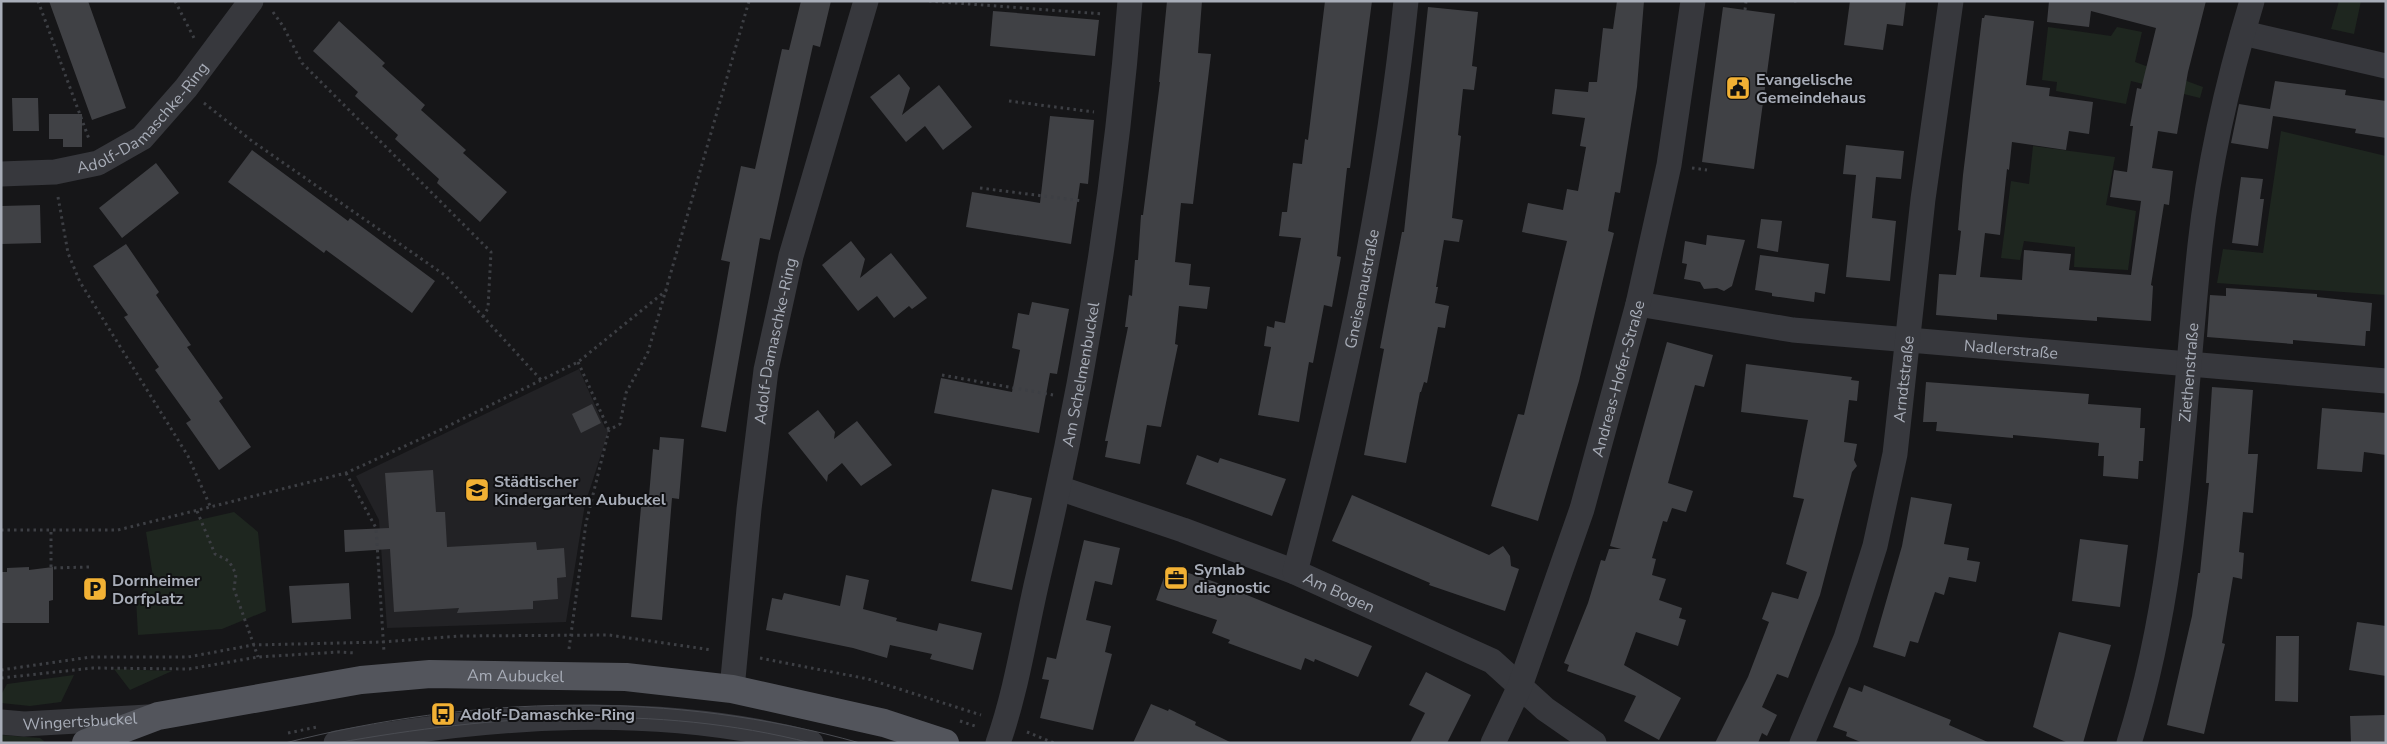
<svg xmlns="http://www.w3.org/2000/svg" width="2387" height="744" viewBox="0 0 2387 744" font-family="'Nunito Sans',sans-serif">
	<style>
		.built { fill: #222225 }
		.green { fill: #1e261f }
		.building { fill: #404145 }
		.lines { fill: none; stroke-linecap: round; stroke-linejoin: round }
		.path { stroke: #3d3f44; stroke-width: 3; stroke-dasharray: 2.5 4; stroke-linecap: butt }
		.minor { stroke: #37383d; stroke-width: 25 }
		.major { stroke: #53555c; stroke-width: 28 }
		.tram { stroke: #4a4c52; stroke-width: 1 }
		.labels { text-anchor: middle; stroke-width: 4; stroke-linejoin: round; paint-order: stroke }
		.poi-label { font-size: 16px; font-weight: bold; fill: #a8adb8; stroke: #111113; text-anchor: start }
		.street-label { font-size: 16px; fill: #a8adb8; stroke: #111113 }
	</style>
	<rect width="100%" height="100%" fill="#161618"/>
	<!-- built -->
	<path class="built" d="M579 369 605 428 609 430 585 504 566 622 387 628 379 520 356 476Z"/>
	<!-- green -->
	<path class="green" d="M2339 1H2361L2354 34 2331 29Z
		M2048 27 2111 36 2117 27 2142 32 2135 62 2203 87 2200 98 2131 81 2126 104 2056 91 2057 82 2042 80Z
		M2281 131 2386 156V295L2217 283 2223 249 2263 253Z
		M2033 146 2115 157 2106 205 2136 211 2128 270 2074 267 2075 247 2024 241 2020 260 2001 258 2011 181 2029 184Z
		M234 512 258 532 266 611 222 629 138 635 136 599 153 577 146 532Z
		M114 669 172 671 130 690Z
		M74 675 61 702 30 706 1 703V695L7 684Z
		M1 735 40 738 44 741 43 743H1Z"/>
	<!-- building -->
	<path class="building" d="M49 1H88L126 108 92 120Z
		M801 1H831L820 47 813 45 770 240 760 238 726 432 701 427 730 262 721 260 741 166 755 169 782 49 789 50Z
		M1167 1H1202L1198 53 1211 54 1193 204 1181 203 1175 262 1191 264 1189 285 1210 287 1207 309 1179 306 1175 344 1178 345 1161 427 1147 425 1140 464 1105 457 1108 441H1105L1128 327H1125L1129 295 1132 296 1135 260H1138L1141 215H1143L1160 82H1159Z
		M1325 1H1372L1350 168H1347L1337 256 1341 257 1332 307 1324 305 1313 363 1309 362 1299 422 1258 415 1271 347 1264 346 1267 326 1274 328 1275 321 1285 323 1301 238 1279 236 1282 212H1287L1293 163 1302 164 1305 139 1308 140Z
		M1617 1H1644L1637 87 1620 193 1615 192 1608 231 1614 233 1595 313 1579 381 1538 521 1491 506 1518 414 1524 415 1567 241 1522 232 1528 203 1563 210 1567 189 1578 191 1586 147 1580 146 1585 118 1552 114 1555 89 1588 92 1589 82H1597L1603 28 1613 29Z
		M1850 1H1906L1903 26 1887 24 1883 50 1844 45Z
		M2049 1H2206L2188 72 2177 134 2158 131 2152 168 2173 171 2169 205 2164 204 2151 285 2153 286 2151 321 2097 317V321L1997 314V320L1936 315 1939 274 1956 275 1961 231 1958 230 1963 175 1982 18H1984L1985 15 2034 21 2026 85 2050 88 2049 96 2093 102 2089 134 2069 131 2066 150 2012 142 2009 170 2007 169 2000 235 1985 233 1980 277 2022 280 2024 250 2071 254 2069 270 2131 275 2141 201 2110 197 2114 170 2127 172 2133 126H2130L2137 88 2141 89 2156 28 2091 11 2089 27 2047 22Z
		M1428 7 1478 12 1472 66 1477 67 1474 90 1463 89 1458 135 1461 136 1452 218 1463 220 1459 242 1444 240 1436 287H1438L1435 303 1449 306 1447 316 1445 328 1438 327 1427 383 1424 382 1421 392H1420L1406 463 1364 455 1384 349 1380 348 1402 232H1404Z
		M1723 7 1775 14 1754 169 1702 162Z
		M993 11 1099 20 1095 56 990 46Z
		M339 21 385 63 382 66 425 105 421 110 466 150 463 153 507 192 480 222 437 183 439 179 395 139 398 135 355 96 358 92 313 51Z
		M899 74 910 88 902 115 939 85 972 127 943 150 925 126 906 142 870 97Z
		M2275 81 2346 90 2345 95 2386 101V138L2355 133 2356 129 2273 116 2268 149 2231 143 2239 104 2270 109Z
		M12 98H38L39 131H13Z
		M49 114H82V147H63V139H49Z
		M1050 116 1094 120 1088 184 1080 183 1071 244 966 227 972 192 1040 203Z
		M1846 145 1904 151 1901 179 1876 177 1872 218 1896 221 1890 281 1846 277 1856 175 1843 174Z
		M252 150 348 221 350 218 435 281 412 313 326 250 324 253 228 182Z
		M156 163 179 193 122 238 99 208Z
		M2241 177 2263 179 2260 199H2264L2258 246 2232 243Z
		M40 205 41 243 1 244V206Z
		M1761 219 1782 221 1778 252 1757 248Z
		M1707 235 1745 240 1732 286 1724 291 1717 288 1704 289 1700 282 1684 279 1687 264 1682 263 1685 241 1706 245Z
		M851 241 865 259 860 278 891 253 927 298 912 309 909 306 894 318 877 296 858 311 822 265Z
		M126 244 159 292 156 295 191 345 187 347 223 398 219 401 251 447 219 470 186 423 191 420 155 370 159 367 124 317 128 315 93 266Z
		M1760 255 1829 264 1825 294 1815 292 1814 302 1772 296V293L1755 290Z
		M2226 288 2317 294V297L2372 303 2370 331H2366L2365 346 2293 340V344L2207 337 2210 295 2226 296Z
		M1032 302 1069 309 1057 374 1050 373 1039 433 934 413 941 378 1012 392 1020 350 1012 348 1018 313 1029 315Z
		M1667 342 1713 355 1704 387 1695 385 1668 483 1693 491 1686 512 1672 508 1667 522 1663 521 1652 558 1656 559 1652 575 1666 579 1659 600 1682 608 1679 618 1686 620 1678 646 1636 632 1624 665 1681 698 1659 740 1624 721 1636 696 1567 671 1569 665 1564 663 1588 603 1601 560 1605 561 1609 549H1621L1610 546Z
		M1746 364 1852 377 1851 380 1859 381 1857 401 1849 400 1844 442 1857 444 1854 460 1857 466 1852 472 1820 595 1788 678 1777 674 1762 707 1777 715 1767 736 1762 733 1758 743H1715L1748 677 1769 622 1762 619 1772 592 1798 599 1807 572 1786 564 1804 499 1793 497 1808 420 1741 412Z
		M1926 382 2089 394 2088 404 2141 408 2140 428H2145L2143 461H2139L2138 479 2103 476 2104 456H2098L2099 443 2013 435V438L1936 431 1937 422H1923Z
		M2212 387 2253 390 2248 454H2258L2253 513 2243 512 2239 552 2244 553 2242 579 2233 577 2222 643 2225 644 2204 734 2167 725 2192 616 2198 573H2200L2209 483H2206Z
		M592 404 601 423 581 433 572 414Z
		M2322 408 2386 413V455L2364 452 2362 472 2317 469Z
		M818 410 835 432 834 439 857 421 892 465 861 486 842 463 828 475 827 482 788 433Z
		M660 437 684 439 679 499 672 498 662 620 631 617 642 496H649L653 449 659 450Z
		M1197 455 1218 463 1220 458 1286 479 1272 516 1186 484Z
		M433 470 436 512H445L447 547 536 542 537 550 564 548 566 577 557 578 558 599 533 601V609L457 613 459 608 394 612 390 549 345 552 344 530 389 528 385 473Z
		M992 489 1032 498 1012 590 971 581Z
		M1352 495 1489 555 1503 546 1510 556 1511 566 1519 569 1505 611 1429 585 1430 583 1332 541Z
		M1911 497 1952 504 1944 544 1969 548 1967 560 1980 562 1976 582 1949 577 1944 595 1935 592 1918 643 1910 641 1905 657 1873 647 1902 546Z
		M2080 539 2128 545 2120 607 2072 601Z
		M1084 540 1120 548 1112 585 1095 581 1086 620 1111 626 1105 652 1112 654 1093 730 1040 718 1049 680 1042 679 1047 657 1056 659Z
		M1168 566 1215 582 1372 646 1358 677 1315 659 1314 662 1305 658 1301 670 1228 643 1230 640 1212 633 1217 620 1156 600Z
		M29 567V570L53 567V600L49 601V623H1V572H7V568Z
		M846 575 869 580 863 609 897 618 896 621 937 631 939 623 982 633 973 670 930 659 932 654 890 645 887 658 853 648 766 630 772 598 782 600 784 593 840 606Z
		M349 583 351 619 292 623 289 586Z
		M2357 622 2386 626V676L2349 670Z
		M2059 632 2111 645 2083 743H2068L2033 727Z
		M2276 636H2299L2298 702 2275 701Z
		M1426 672 1471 695 1447 743H1410L1425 713 1409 705Z
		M1864 685 1951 720 1949 725 1990 743H1863L1846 736 1847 732 1833 727 1849 687 1862 692Z
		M1151 704 1168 711 1169 709 1196 722 1195 725 1232 743H1133Z
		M2386 715V743H2351L2350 716Z"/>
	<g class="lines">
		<!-- path -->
		<path class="path" d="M38 1 89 139
			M175 1 194 38
			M929 1 1103 14
			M1794 1H1798
			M1745 10 1746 1
			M273 12 283 26 302 63 491 252 488 308 483 317
			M1009 101 1094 112
			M204 103 252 141 446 276 542 381
			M1692 168 1707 170
			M980 188 1083 201
			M58 197 68 253 80 282 188 456 211 508
			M578 362 609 430
			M942 375 1053 395
			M346 473 376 528 384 652
			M197 511 215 554 229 561 236 574 234 589 258 657
			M1 530H118L346 473 438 431 578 362 668 289
			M51 532V568L90 567
			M569 649 586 523 609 430 620 424 626 393 648 352 749 1
			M760 658 868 679 981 715
			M1 670 91 657H188L253 645 382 642 461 636 609 635 712 650
			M1 678 93 668 189 669 258 657 339 652 355 653
			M960 721 978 727
			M1027 732 1054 743
			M288 733 317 727"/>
		<!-- minor -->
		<g class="minor">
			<path d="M2243 33 2386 66"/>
			<path id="s1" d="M1 174 55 172 98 163 142 138 186 88 251 1"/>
			<path id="s2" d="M1638 304 1793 330 2386 381"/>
			<path id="s3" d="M1059 488 1183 530 1295 572 1492 661 1545 709 1594 743"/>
			<path id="s4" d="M1295 572C1345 385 1386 195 1406 1"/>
			<path id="s5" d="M732 689 749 509 766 370 791 256 866 1"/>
			<path id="s6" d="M1 722 24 724 148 717"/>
			<path d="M336 743C494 715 654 703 811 743"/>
			<path id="s7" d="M998 743C1017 689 1025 632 1038 577 1083 388 1115 195 1130 1"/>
			<path id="s8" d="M1493 743 1520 686 1582 509 1638 304 1669 165 1693 1"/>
			<path id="s9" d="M1802 743 1846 638 1875 546 1895 454 1923 199 1951 1"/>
			<path id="s10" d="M2129 743C2180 582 2182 412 2200 245 2209 163 2228 80 2252 1"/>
		</g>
		<!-- major -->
		<path class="major" id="s11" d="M86 743 158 716 361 680 430 674 626 677 732 689 884 723 945 743"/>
		<!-- tram -->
		<path class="tram" d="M285 743C473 695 673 690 860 743
			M336 743C493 715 655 703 811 743"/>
	</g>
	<!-- icons -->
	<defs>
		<symbol id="civic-square" viewBox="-11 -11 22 22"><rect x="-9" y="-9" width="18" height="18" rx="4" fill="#f2b134" stroke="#111113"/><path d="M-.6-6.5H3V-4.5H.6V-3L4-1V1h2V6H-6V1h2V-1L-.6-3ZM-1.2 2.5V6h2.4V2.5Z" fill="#111"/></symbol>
		<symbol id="school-square" viewBox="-11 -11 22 22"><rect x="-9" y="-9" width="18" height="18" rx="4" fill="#f2b134" stroke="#111113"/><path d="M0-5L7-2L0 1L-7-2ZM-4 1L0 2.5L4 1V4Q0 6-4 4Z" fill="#111"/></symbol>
		<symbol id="office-square" viewBox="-11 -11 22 22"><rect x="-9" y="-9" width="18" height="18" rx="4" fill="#f2b134" stroke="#111113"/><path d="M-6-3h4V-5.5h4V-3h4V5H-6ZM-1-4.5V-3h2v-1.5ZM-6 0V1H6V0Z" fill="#111"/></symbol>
		<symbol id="parking-square" viewBox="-11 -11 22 22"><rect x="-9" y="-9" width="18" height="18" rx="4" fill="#f2b134" stroke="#111113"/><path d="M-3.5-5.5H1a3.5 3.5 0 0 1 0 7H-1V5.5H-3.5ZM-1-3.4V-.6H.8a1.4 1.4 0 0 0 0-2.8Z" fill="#111"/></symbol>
		<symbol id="bus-square" viewBox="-11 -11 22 22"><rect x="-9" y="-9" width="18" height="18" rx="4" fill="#f2b134" stroke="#111113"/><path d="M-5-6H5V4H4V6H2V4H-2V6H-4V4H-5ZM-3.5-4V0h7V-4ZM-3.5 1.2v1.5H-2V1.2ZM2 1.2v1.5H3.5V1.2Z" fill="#111"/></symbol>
	</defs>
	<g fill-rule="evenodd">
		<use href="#civic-square" x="1724" y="74" width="28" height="28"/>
		<use href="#school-square" x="463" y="476" width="28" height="28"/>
		<use href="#office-square" x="1162" y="564" width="28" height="28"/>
		<use href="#parking-square" x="81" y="575" width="28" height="28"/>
		<use href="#bus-square" x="429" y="700" width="28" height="28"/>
	</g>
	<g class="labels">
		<!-- poi labels -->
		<g class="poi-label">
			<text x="1756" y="85">Evangelische<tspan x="1756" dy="18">Gemeindehaus</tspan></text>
			<text x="494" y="487">Städtischer<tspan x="494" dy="18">Kindergarten Aubuckel</tspan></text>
			<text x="1194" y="575">Synlab<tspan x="1194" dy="18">diagnostic</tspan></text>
			<text x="112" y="586">Dornheimer<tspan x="112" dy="18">Dorfplatz</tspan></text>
			<text x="460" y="720">Adolf-Damaschke-Ring</text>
		</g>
		<!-- street labels -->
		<g class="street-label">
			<text dy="6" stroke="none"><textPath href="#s1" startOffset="161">Adolf-Damaschke-Ring</textPath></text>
			<text dy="6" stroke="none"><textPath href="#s4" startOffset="291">Gneisenaustraße</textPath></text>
			<text dy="6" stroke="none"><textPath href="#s5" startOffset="351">Adolf-Damaschke-Ring</textPath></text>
			<text dy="6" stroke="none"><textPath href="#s2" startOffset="376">Nadlerstraße</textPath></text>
			<text dy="6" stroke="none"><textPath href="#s10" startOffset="376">Ziethenstraße</textPath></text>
			<text dy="6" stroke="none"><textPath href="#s7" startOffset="378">Am Schelmenbuckel</textPath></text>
			<text dy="6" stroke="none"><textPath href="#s8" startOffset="386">Andreas-Hofer-Straße</textPath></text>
			<text dy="6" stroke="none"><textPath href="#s9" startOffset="380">Arndtstraße</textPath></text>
			<text dy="6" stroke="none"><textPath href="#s3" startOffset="299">Am Bogen</textPath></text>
			<text dy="6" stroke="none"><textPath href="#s11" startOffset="438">Am Aubuckel</textPath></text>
			<text dy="6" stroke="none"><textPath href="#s6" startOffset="79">Wingertsbuckel</textPath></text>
		</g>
	</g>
	<!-- border -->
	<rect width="2387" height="744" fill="none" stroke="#a8adb8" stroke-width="5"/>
</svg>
